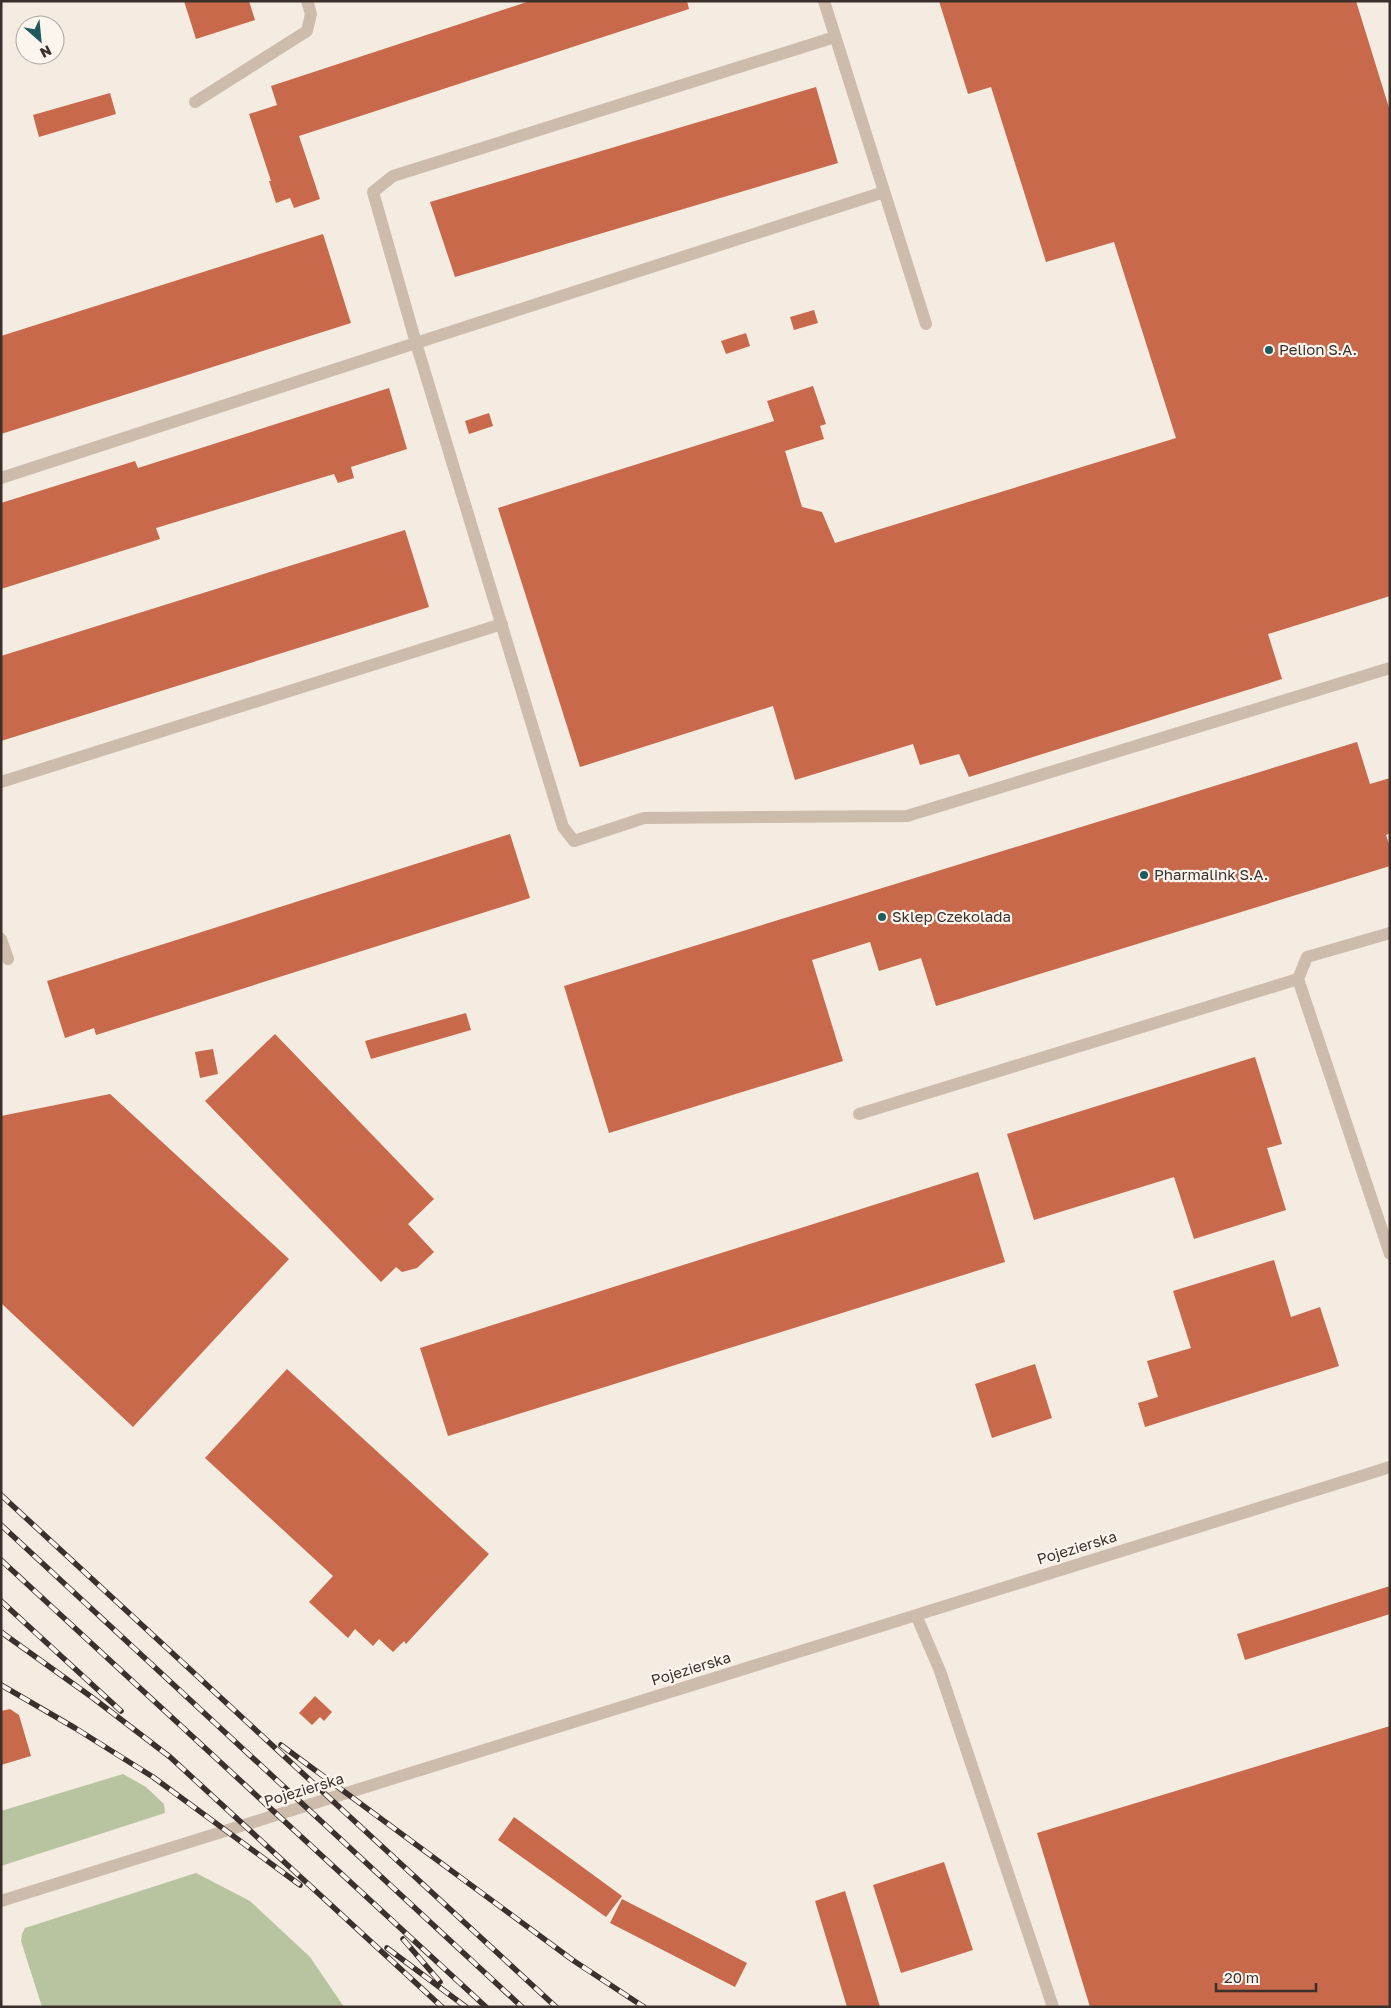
<svg xmlns="http://www.w3.org/2000/svg" width="1391" height="2008" viewBox="0 0 1391 2008" font-family="'Golos Text',sans-serif">
	<style>
		.green { fill: #b8c4a0 }
		.building { fill: #c8694b }
		.lines { fill: none; stroke-linecap: round; stroke-linejoin: round }
		.minor { stroke: #cdbbac; stroke-width: 12 }
		.rail-casing { stroke: #3b302b; stroke-width: 5.5 }
		.rail { stroke: #fbf5ee; stroke-width: 4; stroke-dasharray: 11; stroke-linecap: butt }
		.poi-dot { fill: #1f5a5e; stroke: #fbf5ee; stroke-width: 2 }
		.labels { text-anchor: middle; stroke-width: 4.5; stroke-linejoin: round; paint-order: stroke }
		.poi-label { font-size: 15px; fill: #3b302b; stroke: #fbf5ee; text-anchor: start }
		.street-label { font-size: 15px; fill: #3b302b; stroke: #fbf5ee }
	</style>
	<rect width="100%" height="100%" fill="#f4ebe1"/>
	<!-- green -->
	<path class="green" d="M123 1774 146 1787 164 1804 165 1813 1 1866V1811Z
		M196 1873 250 1901 310 1957 344 2007H42L21 1941 22 1934 25 1928Z"/>
	<!-- building -->
	<path class="building" d="M184 1H249L255 20 196 39Z
		M530 1H687L689 9 299 136 320 199 294 208 290 198 276 203 269 181H271L249 114 277 105 271 86Z
		M939 1H1356L1390 111V596L1268 634 1282 679 969 777 959 754 920 765 913 744 795 780 773 706 580 767 498 508 774 421 767 401 813 386 826 424 820 426 824 439 785 451 802 507 822 512 835 543 1176 438 1114 242 1046 262 991 87 968 94Z
		M816 87 838 163 455 277 430 202Z
		M110 93 116 114 39 137 33 115Z
		M323 234 351 323 1 434V336Z
		M814 310 818 323 794 330 790 317Z
		M746 333 750 346 726 354 721 341Z
		M389 388 407 449 351 467 354 478 338 483 334 474 156 528 160 539 1 589V503L135 461 138 468Z
		M489 413 493 426 469 434 465 421Z
		M405 530 429 607 1 741V656Z
		M1357 742 1370 784 1390 778V833L1386 835 1390 847V866L936 1006 921 958 879 971 870 942 812 960 843 1061 609 1133 564 986Z
		M510 834 530 898 96 1035 94 1028 65 1038 47 981Z
		M466 1013 471 1030 371 1059 365 1041Z
		M275 1034 434 1199 408 1224 434 1252 417 1268 402 1272 396 1267 381 1282 205 1101Z
		M213 1049 218 1074 200 1078 195 1052Z
		M1255 1057 1282 1144 1267 1148 1286 1210 1194 1239 1174 1177 1034 1220 1007 1134Z
		M110 1094 289 1259 133 1427 1 1303V1116Z
		M978 1172 1005 1262 448 1436 420 1348Z
		M1274 1260 1291 1317 1320 1307 1339 1366 1145 1427 1138 1403 1158 1397 1147 1361 1191 1348 1173 1291Z
		M1035 1364 1052 1418 992 1438 975 1384Z
		M287 1369 489 1554 406 1644 404 1641 393 1652 379 1639 373 1646 355 1629 348 1638 309 1602 333 1576 205 1458Z
		M1390 1586V1614L1245 1660 1237 1634Z
		M315 1696 332 1712 324 1721 320 1717 312 1725 299 1713Z
		M10 1709 19 1715 31 1756 1 1765V1711Z
		M1390 1726V2007H1090L1037 1833Z
		M514 1817 622 1896 606 1917 498 1840Z
		M944 1862 973 1950 901 1973 873 1885Z
		M845 1891 880 2007H847L815 1901Z
		M622 1899 747 1963 735 1987 610 1923Z"/>
	<g class="lines">
		<!-- minor -->
		<path class="minor" d="M824 1 926 324
			M835 37 393 176 373 192 416 343 884 192
			M195 102 307 31 311 14 307 1
			M1 478 416 343 563 827 574 841 644 818 907 816 1390 668
			M1 782 502 624
			M1390 933 1307 957 1298 979 1390 1254
			M1 939 8 959
			M859 1114 1298 979
			M916 1615 940 1671 1053 2007
			M1 1901 1390 1467"/>
		<defs>
			<path id="rail" d="M1 1495 556 2007
				M1 1525 522 2007
				M1 1560 486 2007
				M1 1601 121 1711
				M1 1632 93 1698 170 1757 442 2007
				M1 1685 75 1728 153 1777 300 1885
				M281 1745 574 1961 644 2007
				M403 1939 440 1982
				M387 1948 466 2007"/>
		</defs>
		<!-- rail casing -->
		<use href="#rail" class="rail-casing"/>
		<!-- rail -->
		<use href="#rail" class="rail"/>
	</g>
	<!-- markers -->
	<g class="poi-dot">
		<circle cx="1269" cy="350" r="5"/>
		<circle cx="1144" cy="875" r="5"/>
		<circle cx="882" cy="917" r="5"/>
	</g>
	<g class="labels">
		<!-- poi labels -->
		<g class="poi-label">
			<text x="1279" y="355">Pelion S.A.</text>
			<text x="1154" y="880">Pharmalink S.A.</text>
			<text x="892" y="922">Sklep Czekolada</text>
		</g>
		<!-- street labels -->
		<g class="street-label">
			<text transform="translate(1077 1548) rotate(-17)" y="5">Pojezierska</text>
			<text transform="translate(691 1669) rotate(-17)" y="5">Pojezierska</text>
			<text transform="translate(304 1790) rotate(-17)" y="5">Pojezierska</text>
		</g>
	</g>
	<!-- border -->
	<rect width="1391" height="2008" fill="none" stroke="#3b302b" stroke-width="5"/>
	<!-- north arrow -->
	<g transform="translate(40 40) rotate(153)"><circle r="24" fill="#fbf5ee" stroke="#aea6a0"/>
	<path d="M0-4L9 19L0 12L-9 19Z" fill="#1f5a5e"/>
	<text y="-8" font-size="14" font-weight="bold" text-anchor="middle" fill="#3b302b">N</text>
	</g>
	<!-- scale -->
	<path d="M1216 1983v8h100v-8" fill="none" stroke="#3b302b" stroke-width="2.5"/>
	<text x="1224" y="1983" font-size="15" fill="#3b302b" stroke="#fbf5ee" stroke-width="4" paint-order="stroke">20 m</text>
</svg>
